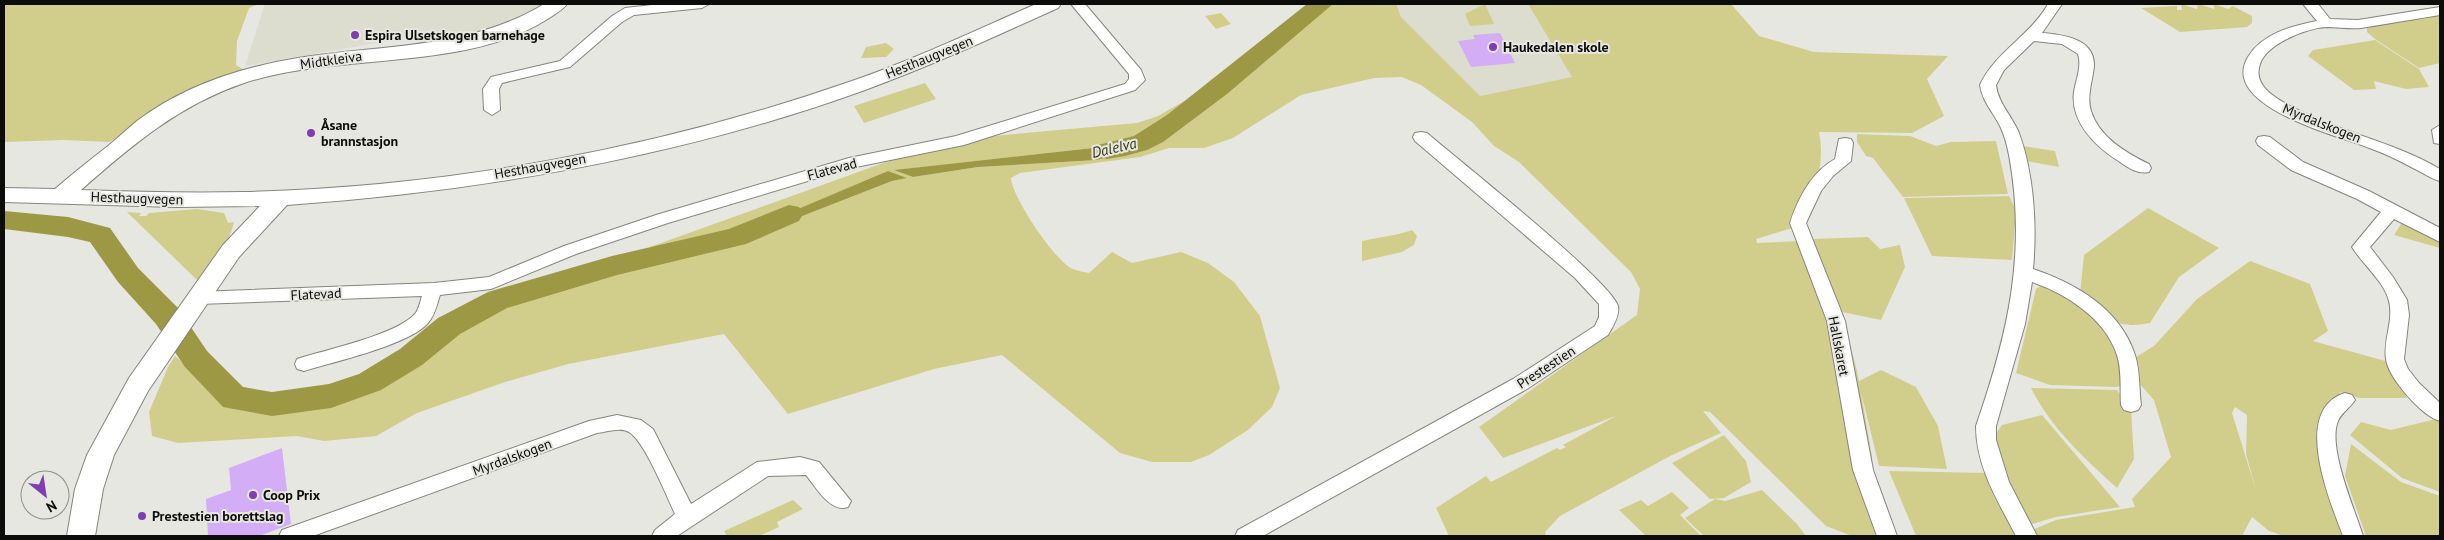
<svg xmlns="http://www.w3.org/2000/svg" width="2444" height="540" viewBox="0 0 2444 540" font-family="'PT Sans',sans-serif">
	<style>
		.built { fill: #dcdccf }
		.green { fill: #d1ce8c; fill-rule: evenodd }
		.water { fill: #9c9844 }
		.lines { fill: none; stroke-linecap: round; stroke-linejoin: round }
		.river { fill: #9c9844; fill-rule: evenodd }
		.building { fill: #d3aef6 }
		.street-casing { stroke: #85857f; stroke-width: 2 }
		.secondary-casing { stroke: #85857f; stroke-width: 2 }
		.street { fill: #fff; fill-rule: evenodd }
		.secondary { fill: #fff; fill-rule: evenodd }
		.poi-dot { fill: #803db1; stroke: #e7e7e1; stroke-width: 2 }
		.labels { text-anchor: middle; stroke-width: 4; stroke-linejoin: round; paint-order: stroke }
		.poi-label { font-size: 14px; font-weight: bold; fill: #0c0c0a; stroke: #e7e7e1; text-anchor: start }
		.street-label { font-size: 14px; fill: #0c0c0a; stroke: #e7e7e1 }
		.water-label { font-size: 15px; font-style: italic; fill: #373510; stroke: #e7e7e1 }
	</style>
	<rect width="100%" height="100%" fill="#e7e7e1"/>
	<!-- built -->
	<path class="built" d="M265 4H542L534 10 515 20 489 30 438 37 399 39 245 66Z
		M1394 4H1528L1573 77 1480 96 1401 17Z"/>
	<!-- green -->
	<path class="green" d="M4 4H259L249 8 237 41 236 65 246 71 109 142 63 140 4 142Z
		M1325 4H1396L1401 17 1480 96 1572 77 1528 4H1731L1759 36 1814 52 1948 56 1927 79 1944 116 1912 133 1819 132C1826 168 1813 191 1802 225L1756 239 1757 243 1800 241C1822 285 1851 332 1859 381L1881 370 1916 387 1938 426 1947 469 1879 466 1861 392 1872 457 1875 536H1852L1826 526 1710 412 1703 411 1721 433 1672 455 1560 516 1545 532 1546 536H1449L1436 508 1486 476 1491 482 1557 448 1560 450 1566 447 1563 445 1616 416 1503 458 1479 427 1637 315 1640 289 1631 272 1519 162 1494 146 1472 122 1421 85 1402 77 1374 78 1301 95 1233 138 1204 148H1169L1140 157 1020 173 1011 178C1012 197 1055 262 1073 269 1078 271 1084 272 1089 273L1112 252 1132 263 1181 252 1208 263 1234 282 1260 316 1280 388 1272 407 1248 430 1209 455 1191 462H1152L1120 453 1002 355 934 369 788 414 724 334 568 364 505 382 417 413 376 436 324 441 297 436 178 443 152 436 149 412 168 367 175 356C191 369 202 387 217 400 249 426 342 402 377 389L502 302 647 263 650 247 947 140 1137 123 1158 116 1200 92ZM1142 138 1097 160 978 167 913 177 895 170 1120 145ZM888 171 906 178 892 181 769 229Z
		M1485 4 1494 24 1470 26 1465 14Z
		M2181 4 2197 9 2198 4 2214 9V4L2228 9 2233 6 2252 16V23L2247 27 2180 32 2141 8 2177 6V10H2182Z
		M1221 13 1231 24 1216 29 1205 16Z
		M2438 13 2440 14V63L2419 68 2375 39 2367 32V27Z
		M2375 40 2419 69 2429 87 2406 89 2374 81 2376 89 2354 90 2308 56 2313 50Z
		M886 43 894 49 886 57 861 58 866 47Z
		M925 83 936 99 864 123 854 106Z
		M1857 134 1910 136 1936 146 1951 142 1996 141 2008 194 1903 197 1873 158 1866 156 1857 142Z
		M2023 146 2055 151 2059 167 2026 161Z
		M2009 196 2016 210 2012 260 1932 256 1904 198Z
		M2148 208 2219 248 2179 277 2150 323C2112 330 2106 317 2080 294L2084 255Z
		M197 209 224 213 228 223 234 222C229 245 214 261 200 280H197L127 212 141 213 139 216H146L149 213Z
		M2401 224C2414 224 2431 233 2440 242V248L2394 235Z
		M1412 230 1417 236 1414 245 1402 252 1362 261V241C1379 237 1396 236 1412 230Z
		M1868 237 1880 249 1900 245 1905 267 1881 320 1842 312 1812 239Z
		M2250 261 2310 284 2328 331 2313 341 2389 362 2407 398H2359L2339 392 2344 397 2323 413 2321 421 2326 473 2345 536H2284L2269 531 2252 517 2242 536H2035L2032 530 2056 520 2135 507 2132 499 2171 457 2154 400 2123 365 2154 346 2197 299ZM2235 407 2247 415 2246 454 2256 490 2232 413Z
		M2043 284 2055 287 2106 325 2122 359 2123 384 2117 387 2050 385 2016 373 2036 289Z
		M2031 388 2117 390 2131 411 2134 459 2117 488C2084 458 2051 428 2031 388Z
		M2042 415 2120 507 2056 517 2029 525 1996 452 1995 435 2002 425Z
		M2440 418V492L2402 478 2350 435 2361 422 2391 430Z
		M1724 435 1746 461 1751 482 1724 498 1710 499 1672 463Z
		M2351 444 2401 482 2440 496V536H2366L2345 476Z
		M1889 471 1989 473 2020 536H1916Z
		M1762 490 1797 524 1806 536H1704L1685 518 1715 499 1725 501Z
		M1672 492 1689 508 1680 515 1701 536H1646L1619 510 1641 500 1648 506Z
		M793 500 803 509 777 522 779 527 759 536H727L724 531Z"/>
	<!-- water -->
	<path class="water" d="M1142 137 1145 146 1097 160 978 167 913 177 894 170 1120 145Z
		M888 171 907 178 892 181 769 229 753 228Z
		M4 216 43 217 22 229 4 227Z"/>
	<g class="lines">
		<!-- river -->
		<path class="river" d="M1307 4H1333L1227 94 1163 142 1147 150 1125 156 1107 159 1098 157 1094 151 1098 145 1134 136 1167 115Z
			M789 205 799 207 803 214 799 221 746 244 617 275 507 308 460 334 422 365 381 390 331 408 272 416 223 407 185 367 156 324 118 282 90 242 68 237 4 229V211L68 217 110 228 138 268 178 308 207 351 243 387 272 392 329 384 359 374 400 349 438 318 488 292 612 256 729 229Z"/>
	</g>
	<!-- building -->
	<path class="building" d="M1500 33 1515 63 1471 67 1458 41 1475 39 1473 35Z
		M282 448 291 524 259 536H208L206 499 231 490 229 468Z"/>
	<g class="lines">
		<defs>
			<path id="street" d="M661 4H709L702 8 634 15 622 22 570 67 502 83 499 89 500 110 492 115 484 110 483 89 491 77 560 61 612 16 625 8Z
				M1071 4H1085L1141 70 1145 80 1135 90 964 145 851 168 668 223 576 254 491 289 440 295C437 304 435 315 428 323 409 345 333 362 304 371L297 369 295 364 297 359C325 350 396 335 415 314 419 309 420 302 422 296L198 304 192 303 189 298 192 293 198 292 434 283 489 277 564 246 656 215 849 158 956 136 1125 84 1129 79V74Z
				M2048 4H2062L2042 33C2067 35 2100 40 2093 73 2091 86 2087 98 2091 111 2099 137 2126 153 2149 164L2151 168 2149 172C2137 175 2126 166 2117 160 2095 146 2070 121 2074 92 2076 79 2082 67 2078 54L2062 44 2034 41 2004 70 1996 85C1998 103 2012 116 2019 133 2034 174 2037 226 2033 269 2077 284 2120 309 2135 355 2140 371 2139 389 2141 405L2138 410 2131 412 2124 410 2121 405C2120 389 2122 371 2117 355 2105 318 2066 294 2032 282L2025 324 1996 426V440L2009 482 2037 536H2016C1998 501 1976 467 1976 426 2008 334 2027 253 2009 155 2007 145 2004 134 2000 126 1993 112 1982 101 1980 85 1995 52 2031 35 2048 4Z
				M2303 4H2318L2330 19 2358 20 2440 7V15C2414 19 2387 24 2361 28 2350 29 2338 27 2327 27 2306 28 2262 45 2259 68 2255 86 2275 98 2290 106 2338 132 2392 141 2440 169V181C2431 179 2422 172 2413 168 2400 161 2386 154 2372 149 2343 137 2218 107 2248 57 2262 34 2291 26 2317 21Z
				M2440 125V144L2434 143 2432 130Z
				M1421 132 1427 133C1457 159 1610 280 1618 306 1620 315 1613 327 1608 335L1527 389 1263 536H1235L1238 530 1513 379 1595 326 1599 317V304L1575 278 1415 141 1413 137 1415 133Z
				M2264 136 2270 137 2303 162 2369 191 2440 228V242L2394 219 2370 247 2393 277 2407 300 2409 315 2404 359 2408 369 2419 383 2440 403V421C2423 417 2388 378 2386 359 2383 340 2394 321 2389 301 2384 281 2363 265 2352 247L2381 212 2357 199 2291 170 2258 145 2256 141 2258 137Z
				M1845 138 1851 139 1853 143 1851 161 1833 176 1821 191 1806 223 1845 321 1873 470 1897 536H1877L1853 470 1827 321 1790 223C1798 198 1812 172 1835 159L1839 139Z
				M2345 393 2352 395 2355 400C2350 408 2342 412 2338 421 2327 447 2355 510 2363 536H2343C2330 501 2291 410 2345 393Z
				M617 415 641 420 653 429 691 504 757 462 800 457 819 462 851 501 848 507C830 513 816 487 806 475L768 476 677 536H652L655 530 675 514C667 497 644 440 629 432 620 427 607 432 597 433L313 536H279L282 530 589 421Z"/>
			<path id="secondary" d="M544 4H567C562 11 553 15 546 20 463 72 337 52 244 83 179 105 132 145 81 190 136 192 190 193 244 192 449 187 656 149 849 82 913 60 974 31 1036 4H1061L1058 8C994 37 931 66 865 90 680 157 484 191 287 205L239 257 148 391 114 455 103 489 95 536H67L75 489 87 455 129 378 223 245 260 206 176 207 4 202V188L55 189C72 174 90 160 108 146 118 138 127 129 137 121 183 86 242 67 298 58 382 44 469 50 544 4Z"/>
		</defs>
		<!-- street casing -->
		<use href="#street" class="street-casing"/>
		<!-- secondary casing -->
		<use href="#secondary" class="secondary-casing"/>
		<!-- street -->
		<use href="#street" class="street"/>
		<!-- secondary -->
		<use href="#secondary" class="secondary"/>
	</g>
	<!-- markers -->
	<g class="poi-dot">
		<circle cx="355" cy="35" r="5"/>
		<circle cx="1493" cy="47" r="5"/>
		<circle cx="311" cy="133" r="5"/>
		<circle cx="253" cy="495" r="5"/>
		<circle cx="142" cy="516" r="5"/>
	</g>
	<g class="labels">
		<!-- poi labels -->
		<g class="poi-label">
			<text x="365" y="40">Espira Ulsetskogen barnehage</text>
			<text x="1503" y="52">Haukedalen skole</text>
			<text x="321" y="130">Åsane<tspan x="321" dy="16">brannstasjon</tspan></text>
			<text x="263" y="500">Coop Prix</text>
			<text x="152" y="521">Prestestien borettslag</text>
		</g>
		<!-- street labels -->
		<g class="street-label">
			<text transform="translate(929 57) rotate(-22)" y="5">Hesthaugvegen</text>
			<text transform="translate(331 60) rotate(-8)" y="5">Midtkleiva</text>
			<text transform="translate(2322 123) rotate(22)" y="5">Myrdalskogen</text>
			<text transform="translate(540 166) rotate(-10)" y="5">Hesthaugvegen</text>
			<text transform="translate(832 169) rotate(-15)" y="5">Flatevad</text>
			<text transform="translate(137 198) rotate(2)" y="5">Hesthaugvegen</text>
			<text transform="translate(316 294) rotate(-3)" y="5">Flatevad</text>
			<text transform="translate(1839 346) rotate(79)" y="5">Hallskaret</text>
			<text transform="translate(1546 367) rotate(-33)" y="5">Prestestien</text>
			<text transform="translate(512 457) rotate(-20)" y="5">Myrdalskogen</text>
		</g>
		<!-- water labels -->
		<g class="water-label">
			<text transform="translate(1114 148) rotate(-13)" y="5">Dalelva</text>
		</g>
	</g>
	<!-- border -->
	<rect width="2444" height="540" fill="none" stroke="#0c0c0a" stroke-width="10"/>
	<!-- north arrow -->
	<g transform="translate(45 495) rotate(150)"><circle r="24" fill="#e7e7e1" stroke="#8f8f8b"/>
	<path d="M0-4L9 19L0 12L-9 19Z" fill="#803db1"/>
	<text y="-8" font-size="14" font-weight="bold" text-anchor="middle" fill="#0c0c0a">N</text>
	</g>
</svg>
